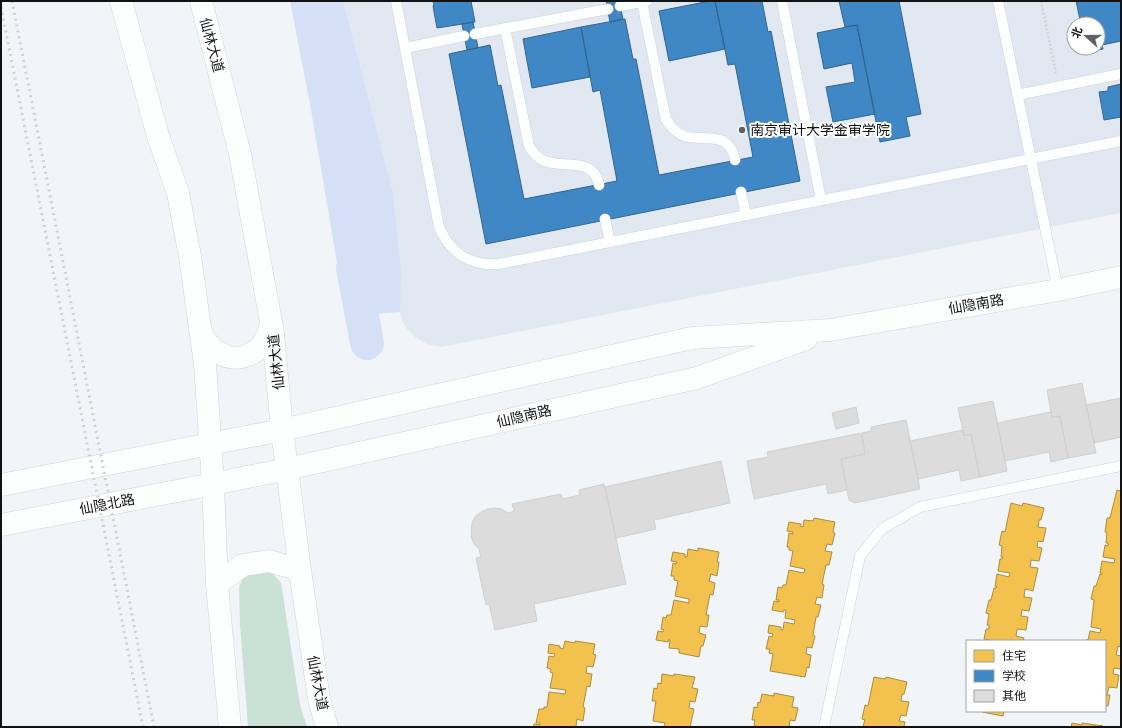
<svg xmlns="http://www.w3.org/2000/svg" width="1122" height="728" viewBox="0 0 1122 728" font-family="'PT Serif','Noto Sans SC',serif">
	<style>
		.built { fill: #e1e8f1; fill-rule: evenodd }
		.green { fill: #cae1d7 }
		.water { fill: #d4e1f7 }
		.homes { fill: #f2c14e; stroke: #ae8c3d }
		.schools { fill: #3f88c5; stroke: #316590 }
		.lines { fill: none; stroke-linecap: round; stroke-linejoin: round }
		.river { stroke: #d4e1f7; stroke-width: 34 }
		.building { fill: #dcdcdd; stroke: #d0d0d1 }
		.lane-casing { stroke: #d0d2d4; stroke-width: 11 }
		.secondary-casing { stroke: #d0d2d4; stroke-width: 23 }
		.primary-casing { stroke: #d0d2d4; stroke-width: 23 }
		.path { stroke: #d3d4d5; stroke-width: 2.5; stroke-dasharray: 2 2; stroke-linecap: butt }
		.lane { stroke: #fdfefe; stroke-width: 10 }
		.secondary { stroke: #fdfefe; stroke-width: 22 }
		.primary { stroke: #fdfefe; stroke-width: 22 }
		.rail { stroke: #d1d1d3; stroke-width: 3; stroke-dasharray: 2 4; stroke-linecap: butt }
		.poi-dot { fill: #5f6164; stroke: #fff; stroke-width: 1.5 }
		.labels { text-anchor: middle; stroke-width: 4; stroke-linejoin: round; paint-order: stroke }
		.street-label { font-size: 14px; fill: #101214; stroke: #fff }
		.poi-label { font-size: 14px; fill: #101214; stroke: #fff; text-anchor: start }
	</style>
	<rect width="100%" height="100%" fill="#f2f5f8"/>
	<!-- built -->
	<path class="built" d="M336 1H1121V213L441 347 427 344 416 338 406 328 401 318ZM1074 24H1098V48H1074Z"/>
	<!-- green -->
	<path class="green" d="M265 570 274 575 281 583 300 705 307 727H248L240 625 239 587 244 576Z"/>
	<!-- water -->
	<path class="water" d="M290 1H343L393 194 401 271 400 312 346 316 310 104Z"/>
	<!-- homes -->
	<path class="homes" d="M1117 490 1121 491V647L1118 646 1116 655 1121 656V666L1120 669 1114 668 1113 674 1119 675 1117 688 1109 687 1107 695H1110L1108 706H1105V641H1086L1087 639 1088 640 1090 631 1100 633 1101 629 1091 627 1094 600 1091 599 1094 586H1096L1100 574 1101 575 1102 573H1100L1102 561 1114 563 1115 559 1103 557 1105 545 1108 546V543H1106L1107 532H1105L1107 518H1110Z
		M1011 503 1022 506 1023 503 1044 508 1041 520H1039L1038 527 1046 528 1043 542 1038 541 1037 547 1042 548 1039 561 1031 560 1030 567 1038 568 1033 591 1025 589 1024 597 1032 598 1029 611 1022 610 1021 616 1028 617 1026 630 1017 629 1016 636 1024 638 1023 641H995L984 639 986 629H989V625H987L989 614 986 613 989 600H991L994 588H996L997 587 995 586 997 574 1009 577 1010 573 998 571 1000 559H1002L1003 557H1001L1002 546 999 545 1002 531 1005 532Z
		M814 518 835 522 833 532 835 533 832 545 827 544 825 551 832 552 829 565H826L822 584 824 585 822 598 817 597 815 604 821 605 818 617H816L813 635 815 636 812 648 807 647 806 654 811 655 809 668 807 667 805 677 770 671 773 654 769 653 770 649H766L769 636 772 637 773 634 768 633 769 625 781 627V630H783L784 622 794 624 795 620 785 618 786 610H784L783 612 772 610 774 601 779 602V600H776L778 587 782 588 783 585H786L789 570 804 573 805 569 790 566 793 551 789 550V547H787L789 533 793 534V532L787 531 789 522 801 524 800 526 803 527 804 520 813 521Z
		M698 548 719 552 717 562H719L717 576 711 574 709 581 715 583 713 595 710 594 706 615H709L707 627 700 626 699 633 706 635 703 646H701L699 657 679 653V649L669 648 670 640H668V642L656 640 658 631 663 632 664 630 661 629 663 617 666 618 667 615H671L674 600 689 603V599L675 596 678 581 674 580V576H671L673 563 676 564 677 562 671 561 673 552 685 554V557H687L688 549 698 551Z
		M565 641 575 643V641L595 644 593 654 596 655 593 667 587 666 586 673 592 674 590 687 587 686 583 707 585 708 583 721 577 719 576 727H533L534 724 540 725V723H536L539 709H544V707H547L549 692 565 694 566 690 550 688 553 673 550 672 551 669 547 668 549 656 554 657 555 654 548 653 549 644 560 646V648L563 649Z
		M662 674 674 676V674L695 677 692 688 698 689 695 702 690 701 689 708 694 709 690 727H664L665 723 653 721 656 701H652L654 688 657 689 658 683 661 684Z
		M874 677 885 679 886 677 907 682 904 694H902L901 701 909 702 906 716 901 715 899 721 905 722 904 727H864L863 726 865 720 862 719 865 705 868 706Z
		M774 693 794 697 792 707 798 708 795 721 790 720 789 727H756V726L754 725 755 720H752L754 707 757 708 758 702 760 703 762 694 774 696Z
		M982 711H1004L1003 716 982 712Z
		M1072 723 1082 725V723L1103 726 1071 727Z"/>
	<!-- schools -->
	<path class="schools" d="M433 1H471L475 22 437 28 433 6 434 5Z
		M606 1H619L623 19 610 22Z
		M710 1H715L725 49 669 61 659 11Z
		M715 1H762L768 32 771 31 800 181 486 244 449 54 490 45 498 86 501 85 524 199 617 181 600 90 593 92 581 27 625 19 633 59H636L659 175 753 157 735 64 728 65Z
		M839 1H899L921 114 906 117 910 136 880 142 857 25 845 27Z
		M1076 1H1121V41L1102 45 1103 49 1091 51 1090 48H1098V24H1081Z
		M473 22 478 48 467 50 462 24Z
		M857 25 875 114 833 122 826 87 855 82 852 63 824 69 817 33Z
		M581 27 590 77 532 88 523 39Z
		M1121 84V117L1104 120 1099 92 1108 91V87Z"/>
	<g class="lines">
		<!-- river -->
		<path class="river" d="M353 268 367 343"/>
	</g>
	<!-- building -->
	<path class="building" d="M1082 383 1096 453 1068 458 1060 416 1052 417 1047 390Z
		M1121 398V437L1094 443 1086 405Z
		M993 401 1007 471 980 477 971 434 964 436 958 408Z
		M856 407 859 423 836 429 832 413Z
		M1051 412 1052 417 1060 416 1068 458 1051 462 1049 452 1005 461 997 423Z
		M906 420 920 489 855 503 849 500 841 459 865 454 862 433 871 431V427Z
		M963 430 964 436 971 434 980 477 961 481 959 470 918 479 910 441Z
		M861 433 865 454 841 459 847 490 828 494 826 484 754 499 747 461 768 457 767 452Z
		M721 461 730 503 654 520 656 529 616 538 605 487Z
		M604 484 626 584 534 604 537 621 495 630 489 604 486 605 476 558 481 557 479 549 474 544 471 537 472 523 475 517 481 512 487 509 494 508 502 509 508 513 514 511 512 504 561 494 562 499 580 495 579 490Z"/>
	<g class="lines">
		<defs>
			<path id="lane" d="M396 1 439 227C451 254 470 266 499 264L1121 141
				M782 1 821 200
				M998 1 1058 290
				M642 2 666 120C671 127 676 133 684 136 704 142 729 129 735 160
				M620 6 647 1
				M505 28 529 146C533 153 537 158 545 161 563 169 594 156 599 185
				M475 34 608 9
				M405 48 464 36
				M1017 95 1121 74
				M741 192 746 215
				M605 219 610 242
				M824 727 860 556 882 529 920 507 1121 466"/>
			<path id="secondary" d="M210 444 282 430 692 338 830 330 1058 290 1121 277
				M213 484 287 469 697 378 806 339"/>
			<path id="primary" d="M121 1 158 136 178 193 190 256 205 364 213 484 217 584 230 727
				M201 1 240 154 273 333 282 430 300 570 319 699 327 727
				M201 332C219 371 266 364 271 321
				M1 485 210 444
				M1 525 213 484
				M217 584 243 565 269 561 300 570"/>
		</defs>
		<!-- lane casing -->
		<use href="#lane" class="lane-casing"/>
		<!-- secondary casing -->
		<use href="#secondary" class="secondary-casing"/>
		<!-- primary casing -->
		<use href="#primary" class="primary-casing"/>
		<!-- path -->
		<path class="path" d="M1041 1 1056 73"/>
		<!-- lane -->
		<use href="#lane" class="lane"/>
		<!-- secondary -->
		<use href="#secondary" class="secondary"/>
		<!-- primary -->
		<use href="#primary" class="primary"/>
		<!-- rail -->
		<path class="rail" d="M12 1 154 727
			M1 7 143 727"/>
	</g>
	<!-- markers -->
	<circle class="poi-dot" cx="742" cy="130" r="4"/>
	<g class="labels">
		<!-- street labels -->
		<g class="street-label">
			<text transform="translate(212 45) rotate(75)" y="5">仙林大道</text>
			<text transform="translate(976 304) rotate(-10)" y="5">仙隐南路</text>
			<text transform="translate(276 362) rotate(-96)" y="5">仙林大道</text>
			<text transform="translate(524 416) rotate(-13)" y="5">仙隐南路</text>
			<text transform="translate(107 504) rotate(-11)" y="5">仙隐北路</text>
			<text transform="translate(318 683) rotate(79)" y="5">仙林大道</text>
		</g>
		<!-- poi labels -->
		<g class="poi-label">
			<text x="750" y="135">南京审计大学金审学院</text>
		</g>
	</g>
	<!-- border -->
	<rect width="1122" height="728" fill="none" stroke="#101214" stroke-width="4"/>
	<!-- legend -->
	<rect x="966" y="640" width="140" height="72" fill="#ffffff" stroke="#9fa0a1"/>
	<rect x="974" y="650" width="20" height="12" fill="#f2c14e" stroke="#9fa0a1"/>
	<text x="1002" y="660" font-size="12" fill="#101214">住宅</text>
	<rect x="974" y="670" width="20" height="12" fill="#3f88c5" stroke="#9fa0a1"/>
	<text x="1002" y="680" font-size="12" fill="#101214">学校</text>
	<rect x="974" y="690" width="20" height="12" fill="#dcdcdd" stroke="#9fa0a1"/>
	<text x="1002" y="700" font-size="12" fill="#101214">其他</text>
	<!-- north arrow -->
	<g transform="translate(1086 36) rotate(291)"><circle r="19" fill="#ffffff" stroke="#9fa0a1"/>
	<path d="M0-3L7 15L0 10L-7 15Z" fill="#5f6164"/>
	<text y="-6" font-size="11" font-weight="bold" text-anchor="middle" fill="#101214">北</text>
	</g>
</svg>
